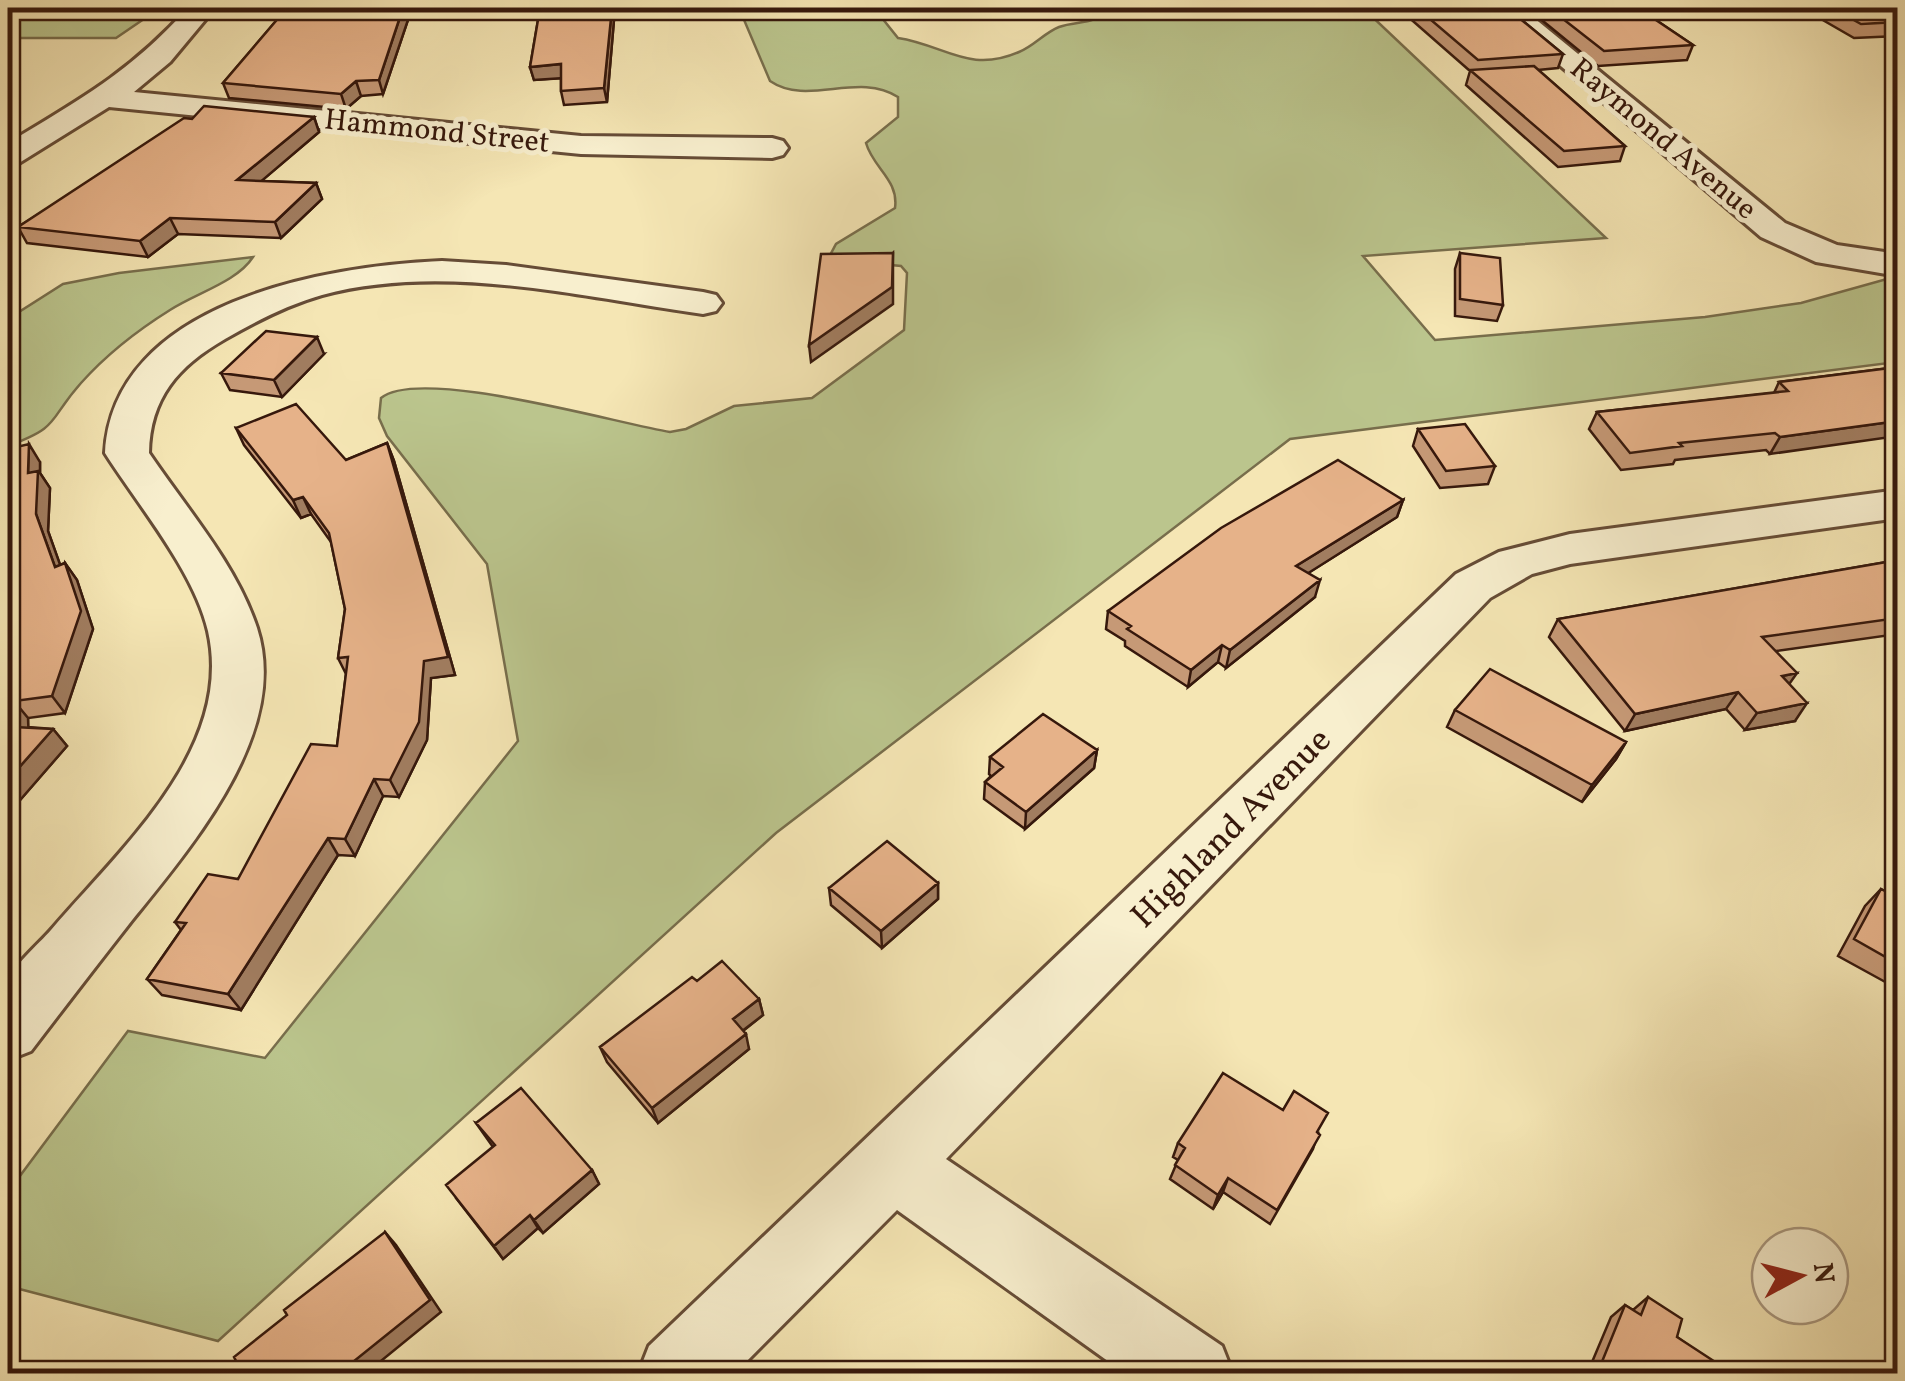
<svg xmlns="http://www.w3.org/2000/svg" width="1905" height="1381" viewBox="0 0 1905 1381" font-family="Vollkorn,serif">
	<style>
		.green { fill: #bbc58d; stroke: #786e4c; stroke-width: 2.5 }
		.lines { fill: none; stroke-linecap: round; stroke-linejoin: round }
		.minor-casing { stroke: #664c36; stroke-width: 6 }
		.minor { fill: #f8efce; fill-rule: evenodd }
		.wall { fill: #c69976; stroke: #36180c; stroke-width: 2.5 }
		.shaded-wall { fill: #a17d60; stroke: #36180c; stroke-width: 2.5 }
		.building { fill: #e6b289; stroke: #36180c; stroke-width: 2.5 }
		.labels { text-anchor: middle; stroke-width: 10; stroke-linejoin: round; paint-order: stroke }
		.far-street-label { font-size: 30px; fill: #36180c; stroke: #f8efce }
		.street-label { font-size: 35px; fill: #36180c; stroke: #f8efce }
	</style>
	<rect width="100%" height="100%" fill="#f5e6b4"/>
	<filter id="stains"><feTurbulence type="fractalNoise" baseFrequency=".002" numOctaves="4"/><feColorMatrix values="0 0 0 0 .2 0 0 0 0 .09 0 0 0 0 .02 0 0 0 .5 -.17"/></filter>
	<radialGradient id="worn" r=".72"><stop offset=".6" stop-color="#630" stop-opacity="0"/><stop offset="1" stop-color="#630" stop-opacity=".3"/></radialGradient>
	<!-- green -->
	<path class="green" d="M8 8H160L116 38H8Z
		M739 8H874L898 38C945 45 969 74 1019 52 1034 46 1044 33 1059 27 1077 20 1096 26 1107 8H1363L1606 238 1363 256 1435 340 1705 317 1801 303 1894 277H1897V362L1290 439 776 833 218 1341 8 1286V1192L128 1031 265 1058 518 741 487 564 387 436 379 418 381 398C420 366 615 423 670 432L686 429 734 406 812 398 904 330 907 273 901 266 828 259 836 244 895 208C899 180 873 168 866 143L898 117V97C858 71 808 107 770 81Z
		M253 257C237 282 196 293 170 310 138 330 106 355 81 383 47 421 62 426 8 446V319L63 284 119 273Z"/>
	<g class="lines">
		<defs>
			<path id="minor" d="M188 8H215L170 62 134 92 581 136 772 138 783 141 788 148 783 155 772 158 581 154 109 107 19 163 8 165V143C81 99 130 72 188 8Z
				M1493 8H1522L1785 223 1837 245 1898 254V276L1816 262 1761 237Z
				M442 261 506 265 703 292 716 295 722 303 716 311 703 314C581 297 444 262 322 295 287 305 256 321 225 339 178 366 150 398 149 453 186 508 236 564 257 628 291 733 190 848 129 924 96 966 63 1009 31 1051L8 1060C8 1037 2 1005 8 983 12 966 39 944 51 930 119 850 235 749 208 631 194 571 138 505 105 453 113 303 324 266 442 261Z
				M1898 490V518L1570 564 1532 574 1490 598 946 1159 1222 1346 1233 1374H1126L897 1210 734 1374H638L649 1346 1456 574 1499 552 1570 534Z"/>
		</defs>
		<!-- minor casing -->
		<use href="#minor" class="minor-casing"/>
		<!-- minor -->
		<use href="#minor" class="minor"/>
	</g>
	<!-- wall -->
	<path class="wall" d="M287 8H412L383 94 361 96 346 109 229 98 223 83Z
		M540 8H615L607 102 564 105 561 91V78L534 80 530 67Z
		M1398 8H1507L1563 54 1558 68 1538 70 1625 146 1620 161 1558 167 1466 85 1470 71Z
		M1527 8H1638L1693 45 1687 60 1598 66Z
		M1802 8H1898V36L1854 38Z
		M314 117 319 132 261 181 316 183 322 199 281 238 178 234 148 257 27 243 18 227 192 119Z
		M1460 253 1503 305 1497 321 1455 316V269Z
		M324 354 282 397 230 390 221 373Z
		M1898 367 1770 454 1766 450 1675 460 1673 464 1621 470 1589 429 1597 412 1774 393 1779 382Z
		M236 428 346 460 387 443 394 461 455 675 431 678 427 740 399 797 383 796 355 856 338 855 241 1010 162 995 147 979 181 930 175 922 238 879 337 746 346 674 338 658 345 609 331 542 311 514 301 518 244 445Z
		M1418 429 1495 466 1488 484 1440 488 1413 446Z
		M8 449 40 462V473L50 488 48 531 60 565 65 563 77 580 93 629 65 713 28 718V727L53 729 67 746 8 814Z
		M1403 500 1397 517 1308 573 1315 597 1226 668 1218 662 1188 687 1125 646V641L1106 629 1108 611Z
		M1898 560V634L1776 651 1789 684 1795 721 1745 730 1726 709 1625 731 1549 637 1558 619Z
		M1455 710 1626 742 1616 759 1582 802 1447 727Z
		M1097 750 1094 768 1025 829 984 799 985 782 991 776 989 774 990 757Z
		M938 883V899L882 948 831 905 829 888Z
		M1881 889 1898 898V989L1838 956 1865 906Z
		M697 981 759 999 763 1015 743 1031 749 1049 658 1123 607 1062 600 1047Z
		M476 1123 592 1170 599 1184 543 1233 538 1228 503 1259 456 1198 493 1147Z
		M1318 1133 1313 1149 1270 1224 1223 1192 1213 1209 1170 1179 1178 1160 1173 1157 1178 1143Z
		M1648 1297 1677 1337 1728 1374H1587L1611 1317 1625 1305 1633 1310Z"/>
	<!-- shaded-wall -->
	<path class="shaded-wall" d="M403 8H412L383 94 379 80Z
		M612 8H615L607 102 604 88Z
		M561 64 564 78 534 80 530 67Z
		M356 81 361 96 346 109 341 94Z
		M314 117 319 132 244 196 237 180Z
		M316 183 322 199 281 238 275 222Z
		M170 218 178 234 148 257 140 241Z
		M893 253V304L811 362 809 345Z
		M317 337 324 354 282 397 274 380Z
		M1898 421V436L1770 454 1780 437Z
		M387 443 394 461 455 675 431 678 427 740 399 797 390 780Z
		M29 444 40 462V473L50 488 48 531 67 584 55 567 36 514 28 473Z
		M303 497 311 514 301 518 293 500Z
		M1403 500 1397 517 1291 584 1296 566Z
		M65 563 77 580 93 629 65 713 52 696Z
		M1320 580 1315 597 1226 668 1230 650Z
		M1222 645 1218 662 1188 687 1191 670Z
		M1797 673 1785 690 1782 676Z
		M1738 692 1726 709 1625 731 1635 714Z
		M14 701 28 718 29 744 15 727Z
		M1807 703 1795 721 1745 730 1757 713Z
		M53 729 67 746 8 814V780Z
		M1626 742 1616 759 1582 802 1592 785Z
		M1097 750 1094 768 1025 829 1026 812Z
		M374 779 383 796 355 856 345 839Z
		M328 838 338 855 241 1010 228 994Z
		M938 883V899L882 948 881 931Z
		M759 999 763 1015 737 1035 733 1019Z
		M746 1034 749 1049 658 1123 652 1108Z
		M592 1170 599 1184 543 1233 534 1220Z
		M1228 1178 1223 1192 1213 1209 1218 1195Z
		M530 1215 538 1228 503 1259 494 1246Z
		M385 1232 396 1245 441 1312 365 1374H338Z"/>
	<!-- building -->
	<path class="building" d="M287 8H403L379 80 356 81 341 94 223 83Z
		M540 8H612L604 88 561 91V64L530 67Z
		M1417 8H1507L1563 54 1478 60Z
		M1549 8H1638L1693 45 1604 51Z
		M1832 8H1898V22L1861 24Z
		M1534 66 1625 146 1564 151 1470 70Z
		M204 106 314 117 237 180 316 183 275 222 170 218 140 241 18 227 184 118 192 119Z
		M893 253 892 287 809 345 821 254Z
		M1460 253 1500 258 1503 305 1460 299Z
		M266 331 317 337 274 380 221 373Z
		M1898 367V421L1780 437 1775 433 1679 443 1682 446 1630 453 1597 412 1788 391 1779 382Z
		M296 404 346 460 387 443 448 657 424 661 419 722 390 780 374 779 345 839 328 838 228 994 147 979 186 923 175 922 208 874 238 879 311 744 337 746 348 657 338 658 345 609 329 533 303 497 293 500 236 428Z
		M1465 424 1495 466 1446 471 1418 429Z
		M29 444 28 473 38 471 36 514 55 567 65 563 81 611 52 696 14 701 15 727 53 729 8 780V449Z
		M1338 460 1403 500 1296 566 1320 580 1230 650 1222 645 1191 670 1127 629 1131 626 1108 611 1221 528Z
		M1898 560V618L1762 637 1797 673 1782 676 1807 703 1757 713 1738 692 1635 714 1558 619Z
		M1490 669 1626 742 1592 785 1455 710Z
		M1043 714 1097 750 1026 812 985 782 1003 767 990 757Z
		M887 841 938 883 881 931 829 888Z
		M1881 889 1898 898V964L1854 939Z
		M722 961 759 999 733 1019 746 1034 652 1108 600 1047 692 977 697 981Z
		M1223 1073 1283 1110 1294 1091 1328 1113 1317 1132 1320 1135 1277 1210 1228 1178 1218 1195 1175 1165 1185 1148 1178 1143Z
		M521 1088 592 1170 534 1220 530 1215 494 1246 446 1185 495 1145 476 1123Z
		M385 1232 430 1300 338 1374H243L234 1357 287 1315 284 1310Z
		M1648 1297 1682 1319 1677 1337 1729 1371 1728 1374H1597L1625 1305 1641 1315Z
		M966 1366 972 1374H959Z"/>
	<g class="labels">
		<!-- far-street labels -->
		<g class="far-street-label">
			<text transform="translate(437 130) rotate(6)" y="10">Hammond Street</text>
			<text transform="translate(1664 138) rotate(40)" y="10">Raymond Avenue</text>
		</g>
		<!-- street labels -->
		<g class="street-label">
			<text transform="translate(1230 827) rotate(-45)" y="12">Highland Avenue</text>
		</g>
	</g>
	<!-- margin -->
	<rect width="1905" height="1381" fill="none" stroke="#f5e6b4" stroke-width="40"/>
	<rect x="10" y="10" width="1885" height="1361" fill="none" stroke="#36180c" stroke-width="5"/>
	<rect x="20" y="20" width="1865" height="1341" fill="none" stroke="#36180c" stroke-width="2.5"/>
	<!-- north arrow -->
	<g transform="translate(1800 1276) rotate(83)"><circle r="48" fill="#f8efce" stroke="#aa9980" stroke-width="2.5"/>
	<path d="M0-8L18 38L0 25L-18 38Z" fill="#8f2418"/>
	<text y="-15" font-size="28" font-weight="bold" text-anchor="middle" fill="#36180c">N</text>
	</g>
	<rect width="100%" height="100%" filter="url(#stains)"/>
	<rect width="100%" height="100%" fill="url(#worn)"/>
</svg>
